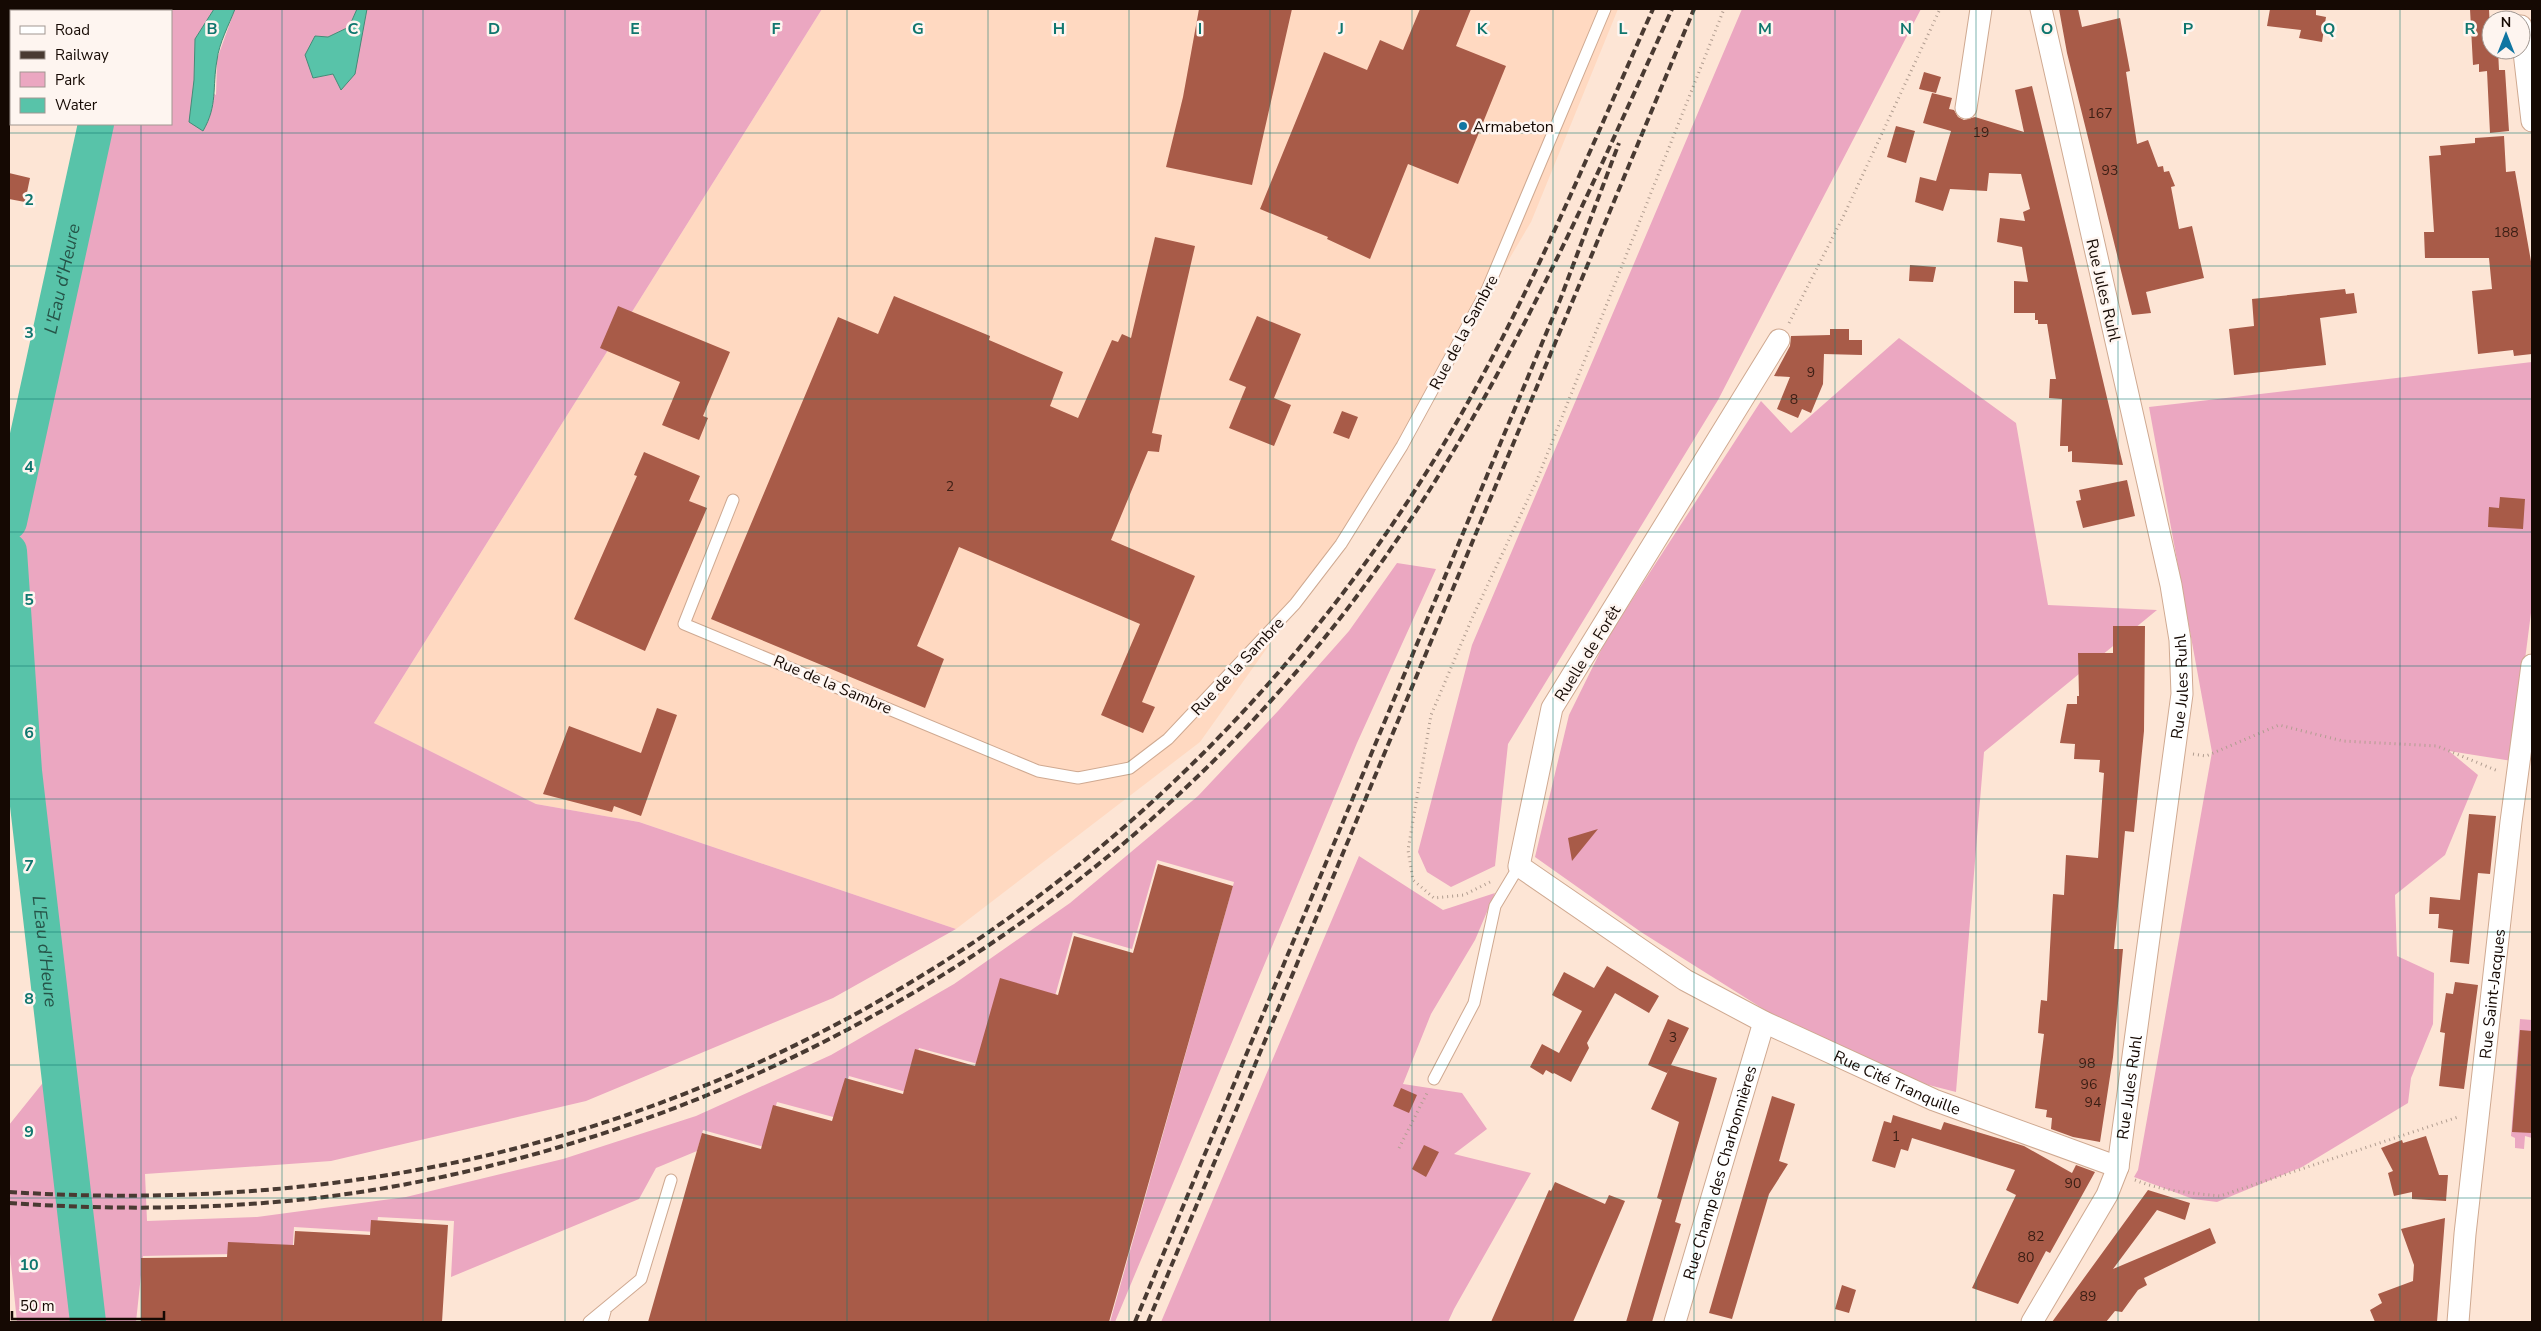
<svg xmlns="http://www.w3.org/2000/svg" width="2541" height="1331" viewBox="0 0 2541 1331" font-family="'Nunito Sans',sans-serif">
	<style>
		.built { fill: #ffd9c1 }
		.green { fill: #eba7c1 }
		.water { fill: #58c3a9; stroke: #448b77 }
		.lines { fill: none; stroke-linecap: round; stroke-linejoin: round }
		.river { stroke: #58c3a9; stroke-width: 36 }
		.building { fill: #a85b48 }
		.lane-casing { stroke: #cfa991; stroke-width: 13 }
		.street-casing { stroke: #cfa991; stroke-width: 23 }
		.path { stroke: #b19d90; stroke-width: 3; stroke-dasharray: 1 4; stroke-linecap: butt }
		.lane { stroke: #fff; stroke-width: 11 }
		.street { stroke: #fff; stroke-width: 21 }
		.rail { stroke: #493a32; stroke-width: 4; stroke-dasharray: 8 4; stroke-linecap: butt }
		.grid { fill: none; stroke: #0f766e; stroke-width: 1; stroke-opacity: 0.55 }
		.poi-dot { fill: #1176a2; stroke: #fef5f0; stroke-width: 2 }
		.labels { text-anchor: middle; stroke-width: 5; stroke-linejoin: round; paint-order: stroke }
		.number-label { font-size: 14px; fill: #3a1e14 }
		.poi-label { font-size: 16px; fill: #150903; stroke: #fef5f0; text-anchor: start }
		.street-label { font-size: 16px; fill: #150903; stroke: #fef5f0 }
		.water-label { font-size: 18px; font-style: italic; fill: #265448; stroke: #fef5f0 }
		.grid-label { font-size: 16px; text-anchor: middle; font-weight: bold; fill: #0f766e; stroke: #fef5f0; stroke-width: 5; stroke-linejoin: round; paint-order: stroke }
	</style>
	<rect width="100%" height="100%" fill="#fde5d5"/>
	<!-- built -->
	<path class="built" d="M822 9H1618L1531 222 1341 544 1200 742 956 929 639 822 536 804 374 723Z"/>
	<!-- green -->
	<path class="green" d="M120 9H214L195 39 194 80 216 95 217 59 235 9H357L349 27 328 37 315 36 313 78 333 74 360 41 367 9H822L374 723 536 804 639 822 956 929 833 998 586 1101 331 1161 145 1174 147 1221 257 1217 406 1197 563 1159 696 1116 831 1055 954 984 1070 903 1198 796 1278 711 1349 631 1397 563 1436 569 1357 743 1115 1322H1110L1234 882 1157 860 1132 949 1073 932 1055 996 978 1064 919 1048 906 1092 849 1076 837 1118 777 1102 764 1147 703 1130 697 1151 656 1168 639 1199 451 1277 454 1221 378 1217 376 1232 294 1227 292 1258 233 1254 143 1256 136 1322H17L9 1244V1125L58 1064 9 545V522L39 385 87 124H171V11H119Z
		M1742 9H1921L1718 400 1508 744 1495 866 1451 887 1427 872 1418 852 1472 645Z
		M1899 338 2016 423 2048 605 2157 610 1984 752 1956 1092 1854 1066 1641 932 1535 857 1569 715 1606 640 1761 401 1791 433Z
		M2532 362V605L2512 761 2449 751 2478 775 2445 855 2395 895 2397 956 2434 973 2433 1024 2411 1078 2408 1103 2302 1167 2217 1202 2193 1199 2134 1177 2138 1170 2212 752 2149 407Z
		M1359 856 1443 910 1495 893 1475 940 1431 1014 1403 1084 1462 1093 1487 1129 1454 1154 1531 1173 1454 1309 1448 1322H1161Z
		M2520 1019 2532 1020V1138L2525 1136 2524 1149 2515 1148V1138L2511 1136Z"/>
	<!-- water -->
	<path class="water" d="M214 9H235C229 25 219 43 217 60 212 88 218 105 203 131L189 122 194 80 195 39Z
		M357 9H367L355 74 341 90 333 74 313 78 305 55 315 36 328 37 349 27Z"/>
	<g class="lines">
		<!-- river -->
		<g class="river">
			<path d="M120 11 121 9"/>
			<path id="s1" d="M9 522 96 124"/>
			<path id="s2" d="M9 551 24 771 88 1322"/>
		</g>
	</g>
	<!-- building -->
	<path class="building" d="M1199 9H1292L1252 185 1166 167 1183 97Z
		M1420 9H1471L1456 46 1506 66 1458 184 1408 164 1370 259 1327 239 1328 237 1260 209 1324 52 1367 70 1380 40 1403 50Z
		M2059 9H2078L2082 27 2120 18 2130 71 2126 72 2137 144 2148 140 2158 167 2163 166 2164 172 2169 171 2175 186 2171 187 2179 229 2192 226 2204 278 2146 292 2151 313 2132 315 2067 53Z
		M2270 9H2316V15L2326 17 2322 42 2299 38 2301 30 2267 26Z
		M2470 9H2489L2491 50H2498L2499 70H2505L2509 131 2490 133 2487 71 2479 72V64L2473 65Z
		M1924 72 1941 77 1936 93 1919 89Z
		M2032 86 2071 246 2123 465 2072 462V451L2068 452V446H2060L2062 399 2049 398 2050 379H2056L2047 324H2038V320H2035V313H2014V281L2028 282 2022 247 1997 242 2000 218 2025 221 2023 212 2030 209 2021 174 1989 173 1987 191 1950 189 1943 211 1915 202 1920 177 1936 181 1951 131 1923 123 1932 93 1952 98 1949 109 1954 110 1958 117 1964 120 1975 117 2024 132 2015 90Z
		M1896 126 1915 131 1906 163 1887 157Z
		M2504 136 2506 172 2515 171 2532 267V354L2514 356 2513 350 2478 354 2472 291 2492 289 2489 258H2425L2424 232H2434L2429 156 2441 155 2440 146 2475 143V138Z
		M9 173 30 178 25 202 9 199Z
		M1155 237 1195 246 1152 433 1162 435 1159 452 1148 451 1111 540 1195 576 1142 702 1155 707 1143 733 1101 715 1140 624 959 547 917 646 944 659 925 708 711 619 838 317 878 334 894 296 990 336 989 340 1063 372 1050 406 1078 418 1112 340 1118 342 1122 334 1131 338Z
		M1910 265 1936 267 1933 282 1909 281Z
		M2345 289 2346 294 2354 293 2357 313 2320 318 2326 365 2234 375 2229 329 2254 326 2252 299Z
		M618 306 730 352 703 416 708 418 699 440 662 425 680 382 600 348Z
		M1257 316 1301 334 1274 398 1291 405 1274 446 1229 428 1246 387 1229 380Z
		M1830 329H1849V340H1862V355L1824 354 1823 384 1811 413 1802 409 1798 418 1777 409 1790 377 1774 376 1790 346 1791 336 1830 335Z
		M1342 411 1358 417 1349 439 1333 433Z
		M644 452 700 476 689 501 707 508 645 651 574 619 637 476 634 475Z
		M2127 480 2135 516 2083 528 2076 501 2081 500 2079 490Z
		M2500 497 2525 499 2523 529 2488 527 2489 507 2499 508Z
		M2113 626H2145L2144 731 2134 832 2125 831 2114 949H2123L2113 1057 2100 1142 2073 1137 2051 1129 2052 1118 2046 1117 2047 1110 2035 1108 2044 1034 2038 1033 2040 1009 2041 1000 2047 1001 2053 894 2064 895 2066 855 2098 858 2104 773 2099 772 2100 760 2074 759 2075 744 2060 743 2067 704H2077V696H2079L2078 653H2113Z
		M657 708 677 715 641 816 614 806 612 812 543 794 569 726 641 753Z
		M2469 814 2496 816 2490 874 2478 873 2469 964 2450 962 2453 930 2438 928 2439 914H2429L2430 897 2460 900Z
		M1598 829 1572 861 1568 838Z
		M1158 864 1233 886 1109 1322H648L702 1133 761 1149 773 1105 832 1121 845 1078 903 1094 915 1049 975 1066 1000 978 1058 995 1074 936 1133 953Z
		M1607 966 1659 996 1649 1013 1615 993 1587 1043 1589 1048 1571 1082 1554 1073 1553 1074 1546 1070 1543 1075 1530 1067 1542 1044 1559 1053 1582 1011 1552 995 1564 972 1594 988Z
		M2455 982 2478 985 2464 1089 2439 1086 2445 1033 2440 1032 2446 993 2453 994Z
		M1668 1019 1689 1028 1671 1065 1717 1078 1675 1222 1681 1224 1652 1322H1626L1662 1200 1657 1198 1679 1122 1651 1109 1669 1069 1667 1073 1648 1065Z
		M2520 1030 2532 1031V1133L2512 1132Z
		M1401 1088 1417 1095 1409 1113 1393 1106Z
		M1772 1096 1795 1104 1779 1161 1788 1164 1769 1194 1732 1319 1709 1313Z
		M1893 1115 1941 1130 1944 1122 2024 1146 2072 1173 2076 1165 2095 1172 2050 1253 2046 1251 2018 1304 1972 1288 2016 1195 2006 1190 2015 1170 1912 1138 1908 1151 1901 1149 1895 1168 1872 1161 1884 1121 1891 1123Z
		M2426 1136 2439 1175H2448L2446 1201 2412 1199V1192L2394 1196 2388 1173 2393 1171 2381 1148 2402 1140 2403 1143Z
		M1424 1145 1439 1152 1426 1177 1412 1169Z
		M1555 1182 1605 1204 1609 1195 1625 1201 1573 1322H1491L1549 1190 1551 1191Z
		M2148 1190 2190 1203 2185 1220 2157 1210 2113 1269 2210 1228 2216 1243 2144 1278 2147 1285 2138 1290 2122 1312 2115 1311 2106 1322H2052Z
		M2445 1218 2437 1322H2375L2370 1310 2382 1303 2378 1294 2413 1281 2414 1265 2401 1229Z
		M371 1220 448 1225 442 1322H141V1258L227 1257 228 1242 294 1245 295 1231 370 1235Z
		M1842 1285 1856 1290 1849 1313 1835 1309Z"/>
	<g class="lines">
		<defs>
			<path id="lane" d="M733 500 684 624 1038 771 1078 778 1130 768 1168 739 1295 604 1341 544 1402 446 1487 290 1605 9
				M1434 1079 1474 1003 1495 906 1519 866
				M589 1322 606 1308
				M602 1322 606 1308 641 1279 671 1180"/>
			<g id="street">
				<path d="M2521 26 2532 121"/>
				<path d="M1966 108 1981 9"/>
				<path id="s3" d="M1779 340 1552 708 1519 866 1685 980 1764 1022 1934 1100 2118 1167"/>
				<path id="s4" d="M1675 1322 1764 1022"/>
				<path id="s5" d="M2032 1322 2107 1195 2118 1167 2182 694 2180 640 2171 585 2041 9"/>
				<path id="s6" d="M2458 1322 2465 1234 2511 822 2532 665"/>
			</g>
		</defs>
		<!-- lane casing -->
		<use href="#lane" class="lane-casing"/>
		<!-- street casing -->
		<use href="#street" class="street-casing"/>
		<!-- path -->
		<path class="path" d="M1789 323 1844 215 1940 9
			M2193 754 2206 756 2279 725 2343 741 2437 746 2498 771
			M1490 882 1464 895 1434 898 1413 880 1408 850 1431 715 1473 616 1537 480 1724 9
			M1399 1148 1428 1091
			M2135 1180C2161 1191 2192 1193 2220 1196L2458 1117"/>
		<!-- lane -->
		<use href="#lane" class="lane"/>
		<!-- street -->
		<use href="#street" class="street"/>
		<!-- rail -->
		<path class="rail" d="M9 1192C184 1203 362 1190 532 1144 906 1043 1221 800 1426 473 1518 327 1583 165 1653 9
			M9 1203C141 1212 277 1209 407 1184 791 1111 1141 895 1371 577 1497 402 1584 205 1672 9
			M1135 1322 1560 300 1619 143
			M1148 1322 1694 9"/>
	</g>
	<!-- grid -->
	<path class="grid" d="M141 9V11M282 9V1322M423 9V1322M565 9V1322M706 9V1322M847 9V1322M988 9V1322M1129 9V1322M1270 9V1322M1412 9V1322M1553 9V1322M1694 9V1322M1835 9V1322M1976 9V1322M2118 9V1322M2259 9V1322M2400 9V1322M141 124V1322M9 133H2532M9 266H2532M9 399H2532M9 532H2532M9 666H2532M9 799H2532M9 932H2532M9 1065H2532M9 1198H2532"/>
	<!-- markers -->
	<circle class="poi-dot" cx="1463" cy="126" r="5"/>
	<g class="labels">
		<!-- number labels -->
		<g class="number-label">
			<text x="2100" y="118">167</text>
			<text x="1981" y="137">19</text>
			<text x="2110" y="175">93</text>
			<text x="2506" y="237">188</text>
			<text x="1811" y="377">9</text>
			<text x="1794" y="404">8</text>
			<text x="950" y="491">2</text>
			<text x="1673" y="1042">3</text>
			<text x="2087" y="1068">98</text>
			<text x="2089" y="1089">96</text>
			<text x="2093" y="1107">94</text>
			<text x="1896" y="1141">1</text>
			<text x="2073" y="1188">90</text>
			<text x="2036" y="1241">82</text>
			<text x="2026" y="1262">80</text>
			<text x="2088" y="1301">89</text>
		</g>
		<!-- poi labels -->
		<g class="poi-label">
			<text x="1473" y="132">Armabeton</text>
		</g>
		<!-- street labels -->
		<g class="street-label">
			<text transform="translate(2104 290) rotate(77)" y="6">Rue Jules Ruhl</text>
			<text transform="translate(1463 332) rotate(-62)" y="6">Rue de la Sambre</text>
			<text transform="translate(1587 653) rotate(-58)" y="6">Ruelle de Forêt</text>
			<text transform="translate(1237 666) rotate(-47)" y="6">Rue de la Sambre</text>
			<text transform="translate(833 684) rotate(23)" y="6">Rue de la Sambre</text>
			<text dy="6" stroke="none"><textPath href="#s5" startOffset="662">Rue Jules Ruhl</textPath></text>
			<text dy="6" stroke="none"><textPath href="#s6" startOffset="330">Rue Saint-Jacques</textPath></text>
			<text dy="6" stroke="none"><textPath href="#s3" startOffset="1031">Rue Cité Tranquille</textPath></text>
			<text dy="6" stroke="none"><textPath href="#s5" startOffset="258">Rue Jules Ruhl</textPath></text>
			<text dy="6" stroke="none"><textPath href="#s4" startOffset="156">Rue Champ des Charbonnières</textPath></text>
		</g>
		<!-- water labels -->
		<g class="water-label">
			<text dy="6" stroke="none"><textPath href="#s1" startOffset="249">L'Eau d'Heure</textPath></text>
			<text dy="6" stroke="none"><textPath href="#s2" startOffset="402">L'Eau d'Heure</textPath></text>
		</g>
	</g>
	<g class="grid-label">
		<text x="212" y="34">B</text>
		<text x="353" y="34">C</text>
		<text x="494" y="34">D</text>
		<text x="635" y="34">E</text>
		<text x="776" y="34">F</text>
		<text x="918" y="34">G</text>
		<text x="1059" y="34">H</text>
		<text x="1200" y="34">I</text>
		<text x="1341" y="34">J</text>
		<text x="1482" y="34">K</text>
		<text x="1623" y="34">L</text>
		<text x="1765" y="34">M</text>
		<text x="1906" y="34">N</text>
		<text x="2047" y="34">O</text>
		<text x="2188" y="34">P</text>
		<text x="2329" y="34">Q</text>
		<text x="2470" y="34">R</text>
		<text x="29" y="205">2</text>
		<text x="29" y="338">3</text>
		<text x="29" y="472">4</text>
		<text x="29" y="605">5</text>
		<text x="29" y="738">6</text>
		<text x="29" y="871">7</text>
		<text x="29" y="1004">8</text>
		<text x="29" y="1137">9</text>
		<text x="29" y="1270">10</text>
	</g>
	<!-- border -->
	<rect width="2541" height="1331" fill="none" stroke="#150903" stroke-width="20"/>
	<!-- legend -->
	<rect x="10" y="10" width="162" height="115" fill="#fef5f0" stroke="#a19791"/>
	<rect x="20" y="26" width="25" height="8" fill="#ffffff" stroke="#a19791"/>
	<text x="55" y="35" font-size="15" fill="#150903">Road</text>
	<rect x="20" y="51" width="25" height="8" fill="#493a32" stroke="#a19791"/>
	<text x="55" y="60" font-size="15" fill="#150903">Railway</text>
	<rect x="20" y="72" width="25" height="15" fill="#eba7c1" stroke="#a19791"/>
	<text x="55" y="85" font-size="15" fill="#150903">Park</text>
	<rect x="20" y="98" width="25" height="15" fill="#58c3a9" stroke="#a19791"/>
	<text x="55" y="110" font-size="15" fill="#150903">Water</text>
	<!-- north arrow -->
	<g transform="translate(2506 35)"><circle r="24" fill="#fef5f0" stroke="#a19791"/>
	<path d="M0-4L9 19L0 12L-9 19Z" fill="#1176a2"/>
	<text y="-8" font-size="14" font-weight="bold" text-anchor="middle" fill="#150903">N</text>
	</g>
	<!-- scale -->
	<path d="M12 1311v8h152v-8" fill="none" stroke="#150903" stroke-width="2.5"/>
	<text x="20" y="1311" font-size="15" fill="#150903" stroke="#fef5f0" stroke-width="4" paint-order="stroke">50 m</text>
</svg>
